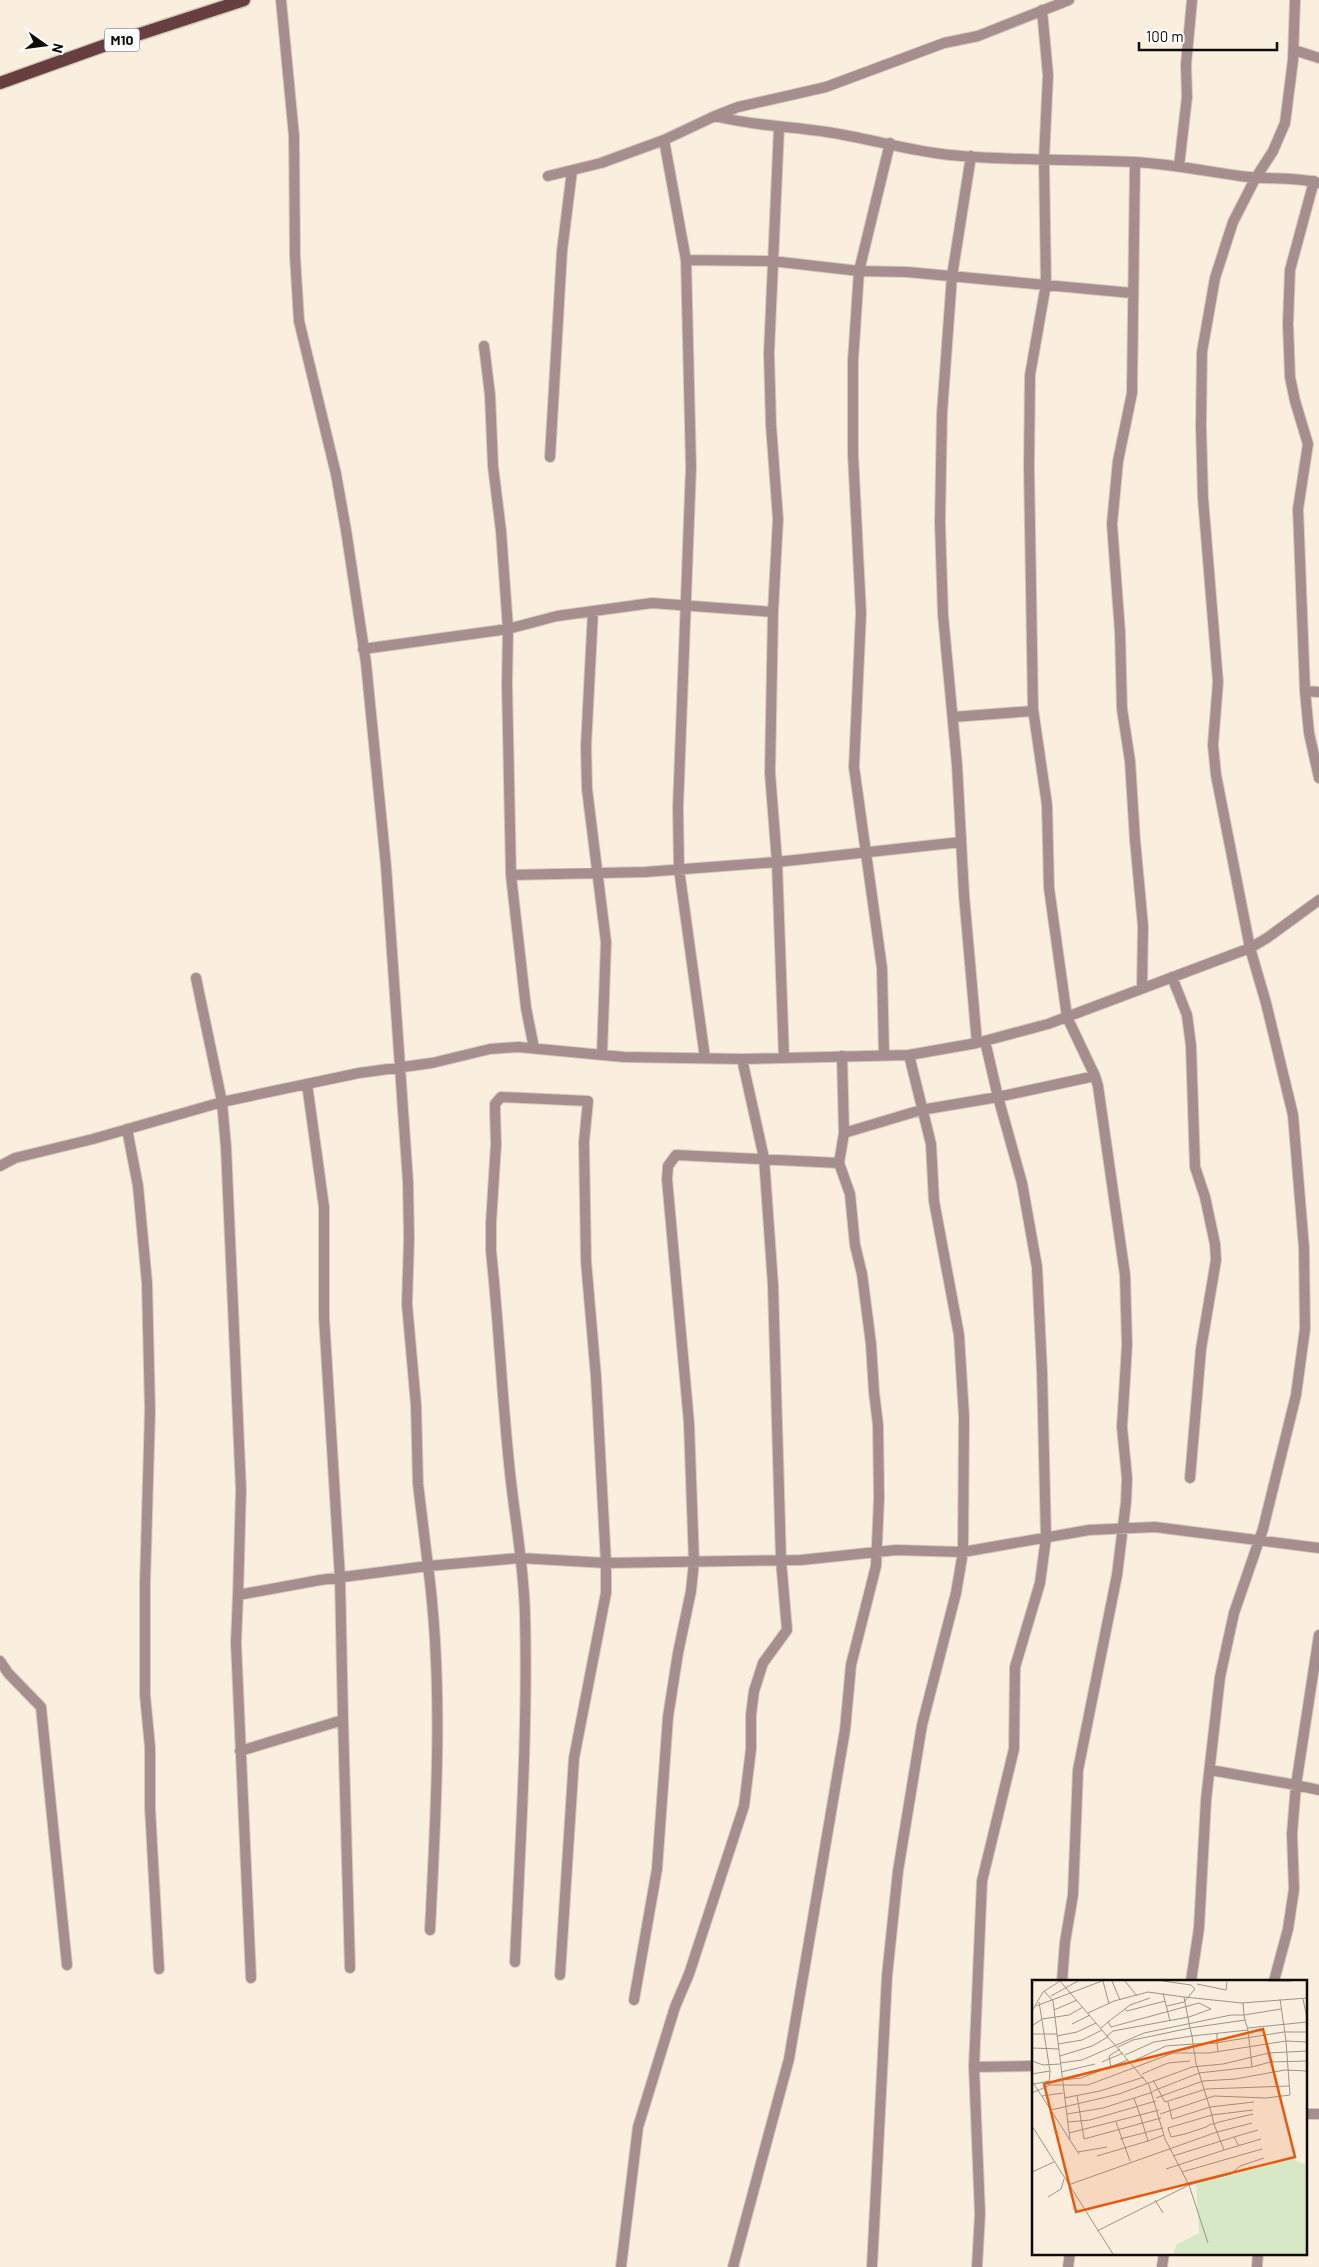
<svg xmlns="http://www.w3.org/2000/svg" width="1319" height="2267" viewBox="0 0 1319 2267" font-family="Barlow,sans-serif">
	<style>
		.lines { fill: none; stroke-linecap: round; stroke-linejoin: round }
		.minor-casing { stroke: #d4cbbc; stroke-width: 12 }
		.primary-casing { stroke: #d4cbbc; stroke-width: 15 }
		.minor { stroke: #a78e8e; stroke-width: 10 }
		.primary { stroke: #673f40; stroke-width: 12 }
		.labels { text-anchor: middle; stroke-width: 5; stroke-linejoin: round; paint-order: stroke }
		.shield { fill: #fefefe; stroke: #575551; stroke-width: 1 }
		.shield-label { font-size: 14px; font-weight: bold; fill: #0f0c07 }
		.inset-road { fill: none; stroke: #9c9489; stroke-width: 1 }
		.view { fill: #e8590c; fill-opacity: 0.15; stroke: #e8590c; stroke-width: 2.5 }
		.inset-edge { fill: none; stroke: #0f0c07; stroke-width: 2.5 }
	</style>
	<rect width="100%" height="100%" fill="#faefdf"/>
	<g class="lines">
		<defs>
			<path id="minor" d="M1042 10 1048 75 1044 159 1046 284 1030 375 1029 467 1033 709 1047 805 1049 888 1067 1017 1095 1076 1098 1086 1125 1275 1127 1345 1122 1427 1127 1478 1126 1502 1117 1575 1078 1770 1073 1895 1065 1942 1062 1981
				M1294 50 1319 58
				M715 116C752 126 789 126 827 132 868 138 908 151 950 155 1011 161 1073 159 1135 162 1170 164 1205 171 1240 176 1265 180 1295 176 1319 183
				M779 128 769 353 771 425 778 519 773 612 770 773 777 862 961 842
				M664 140 686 260
				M971 156 952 276 942 413 940 522 943 615 957 765 964 895 977 1043
				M1135 162 1132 393 1118 461 1112 524 1120 632 1122 709 1130 761 1135 840 1143 926 1142 988
				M1179 166 1187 97 1186 65 1192 0
				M548 176 601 163 664 140 715 116 738 107 826 87 944 43 978 36 1069 0
				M1314 181 1290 270 1288 324 1290 377 1295 401 1308 444 1298 509 1305 691 1309 733 1319 778
				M484 346 490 395 493 466 501 531 508 629 507 684 511 875
				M550 457 562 251 572 171
				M593 611 586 746 587 789 606 942 602 1054
				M363 649 508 629 557 616 652 603 773 612
				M1305 691 1319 692
				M953 717 1033 711
				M1172 977 1187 1015 1191 1046 1195 1167 1205 1197 1215 1244 1216 1260 1201 1349 1190 1478
				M196 978 222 1102 226 1147 241 1490 238 1595 320 1580 428 1566 418 1484 416 1405 407 1304 409 1239 408 1182 386 866 366 663 346 530 336 474 299 321 295 256 294 136 281 0
				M985 1041 998 1097 1022 1183 1037 1267 1042 1371 1046 1538 1040 1583 1015 1667 1014 1749 982 1881 974 2067 1033 2066
				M534 1048 526 1008 511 875 645 872 777 862 784 1058
				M884 1054 882 968 854 767 861 613 853 454V361L859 271 890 143
				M842 1056 844 1133
				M705 1058 679 869 678 808 691 467 686 260 772 261 859 271 907 272 1132 293
				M127 1129 138 1186 147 1283 150 1411 145 1584V1695L150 1747V1808L159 1969
				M0 1166 15 1158 93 1139 222 1102 359 1073 432 1063 490 1049 518 1047 624 1057 742 1059 909 1055 977 1043 1048 1024 1250 948 1267 938 1319 900
				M238 1595 236 1643 251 1978
				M1319 1635 1296 1785 1319 1790
				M0 1661 8 1673 41 1707 67 1965
				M343 1720 350 1968
				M240 1751 343 1720 340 1578 324 1317V1207L307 1084
				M1210 1770 1296 1785 1292 1834 1294 1889 1288 1929 1274 1981
				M430 1930C436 1809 444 1687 428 1566L520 1558 606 1563 596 1377 586 1261 584 1142 588 1101 501 1097 495 1104V1110L496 1144 491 1223V1251C499 1325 502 1399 510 1473 515 1520 524 1567 525 1615 528 1730 520 1846 515 1962
				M560 1975 574 1758 606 1593V1563L801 1560 896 1550 963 1552 1089 1530 1155 1527 1319 1548
				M1191 1981 1199 1928 1206 1800 1220 1677 1234 1613 1263 1529 1296 1395 1305 1329 1304 1248 1293 1115 1266 1003 1250 948 1216 775 1213 745 1218 682 1203 498 1201 426 1202 352 1215 278 1233 222 1255 179 1273 151 1285 123 1293 60 1295 0
				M634 2000 657 1869 668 1717 678 1653 691 1591 694 1562 689 1423 667 1179 668 1166 676 1155 839 1163
				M974 2067 980 2214 977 2267
				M1305 2114H1319
				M621 2267 638 2127 675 2007 689 1974 744 1806 751 1749V1715L754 1691 763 1663 787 1630 781 1560 773 1285 764 1158 742 1059
				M733 2267 789 2059 845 1730 851 1665 876 1566 879 1498 878 1425 874 1392 871 1344 862 1274 855 1245 850 1194 839 1163 844 1133 921 1110 998 1097 1095 1076
				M872 2267 887 1976 898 1871 922 1725 956 1593 963 1552 964 1417 959 1335 934 1201 931 1144 909 1055
				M1068 2267 1070 2253
				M1162 2267 1164 2253
				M1257 2267 1258 2253"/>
			<path id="primary" d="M0 83 103 46 244 0"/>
		</defs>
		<!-- minor casing -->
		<use href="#minor" class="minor-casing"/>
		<!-- primary casing -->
		<use href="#primary" class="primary-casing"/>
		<!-- minor -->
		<use href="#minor" class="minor"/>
		<!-- primary -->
		<use href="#primary" class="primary"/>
	</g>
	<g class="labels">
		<!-- shield labels -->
		<rect class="shield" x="104.5" y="28.5" width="35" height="23" rx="4"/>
		<g class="shield-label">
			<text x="122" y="45">M10</text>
		</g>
	</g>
	<!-- overview -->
	<g transform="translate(1032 1980)">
		<rect width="275" height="275" fill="#faefdf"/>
		<path d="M260 179 275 185V274H141L145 264 167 253 164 204Z" fill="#d7e8c7"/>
		<path class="inset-road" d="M28 1 117 105 133 159 157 205 65 251M71 1 77 24M80 1 88 20M93 1 105 16M131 1 159 5 163 9 152 22 135 26M236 1H260M165 4 194 10 195 2M12 11 21 21 38 160M19 16 46 1M152 17 210 23 275 18M271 19 275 38M133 21 138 41M7 22 18 91 17 105M211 23 212 35 249 29M4 26 70 1M92 29 95 31 133 21 131 13M22 30 45 20M0 31 11 12 28 1M56 33 82 21 116 12 152 17 158 48 213 40 216 50 160 56 161 64 134 66 99 82M76 42 98 25 118 18M40 44 58 35M0 46 10 39 37 35 51 27M69 48 76 42 79 47 167 23 179 29 157 37 81 51 75 56M216 48 275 42M185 53V63L161 64 164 83 180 135 221 130M0 54H25M25 56 45 52 64 43M26 64 50 60 70 50M86 67 101 60 158 48 160 56 122 62 93 75M0 68 27 69M186 72 185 63 195 61 252 52H275M28 76 60 66 76 57M0 81 11 85 28 84M70 82 91 73M28 83 50 80 112 53 199 35H212L213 40M220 87 238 82 275 81M79 88 77 76 88 69M29 92 63 84M0 94 18 91M110 94 136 83 158 81M29 100 49 98 96 80M121 100 133 122 174 109 258 106M0 101 47 174M2 104 17 101M121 111 167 93 220 87 216 50M0 113 18 105H56L141 73H177L254 61 248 19M45 115 52 159 129 138M10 116 31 113M32 118 68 111 112 97M124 118 171 101 203 99 253 90 275 91M136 122 140 139 178 127 222 122M19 130 87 114 160 87 191 84 237 73 275 71M127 130 108 135 116 161 132 155M35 134 71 128 121 112M128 134 182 116 234 118 258 115 254 61 275 62M36 142 58 140 124 121M84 142 98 181M220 143 185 152 182 144 180 135 136 148 139 157 153 154 174 147 179 144H182L187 142 221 134M0 146 81 274M37 153 108 135 102 118M202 157 226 150M88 159 131 148M192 170 229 159M46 172 75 167M65 176 116 161M141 176 202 157 207 166M0 192 22 182M150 192 230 169M36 205 185 152 192 170 134 189M16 217 29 209 32 199M123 220 131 233M176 263 157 205 199 194 208 186 232 178"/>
		<path class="view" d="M231 49 263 177 44 232 12 104Z"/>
		<rect width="275" height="275" class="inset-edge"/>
	</g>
	<!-- north arrow -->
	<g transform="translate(45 45) rotate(104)" stroke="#fefefe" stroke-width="4" paint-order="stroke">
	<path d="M0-4L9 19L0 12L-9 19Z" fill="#0f0c07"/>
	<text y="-8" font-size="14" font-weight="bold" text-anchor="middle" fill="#0f0c07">N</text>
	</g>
	<!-- scale -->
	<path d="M1139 42v8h138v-8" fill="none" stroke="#0f0c07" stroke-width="2.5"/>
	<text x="1146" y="42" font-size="15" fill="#0f0c07" stroke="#fefefe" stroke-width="4" paint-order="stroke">100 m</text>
</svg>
